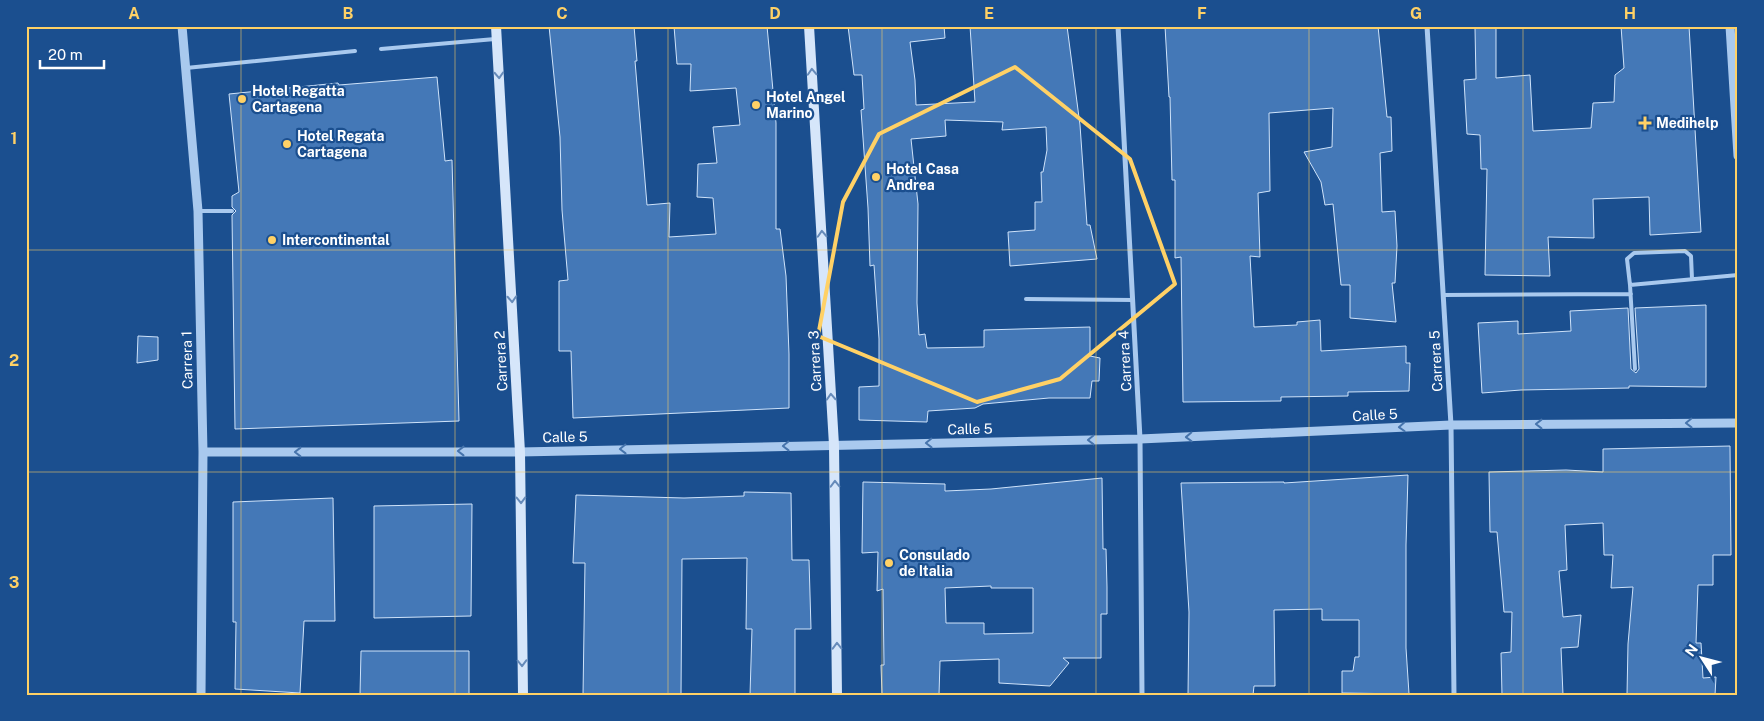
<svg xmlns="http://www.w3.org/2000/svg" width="1764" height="721" viewBox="0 0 1764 721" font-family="'Public Sans',sans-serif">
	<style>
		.building { fill: #4478b7; stroke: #cfe3fa; fill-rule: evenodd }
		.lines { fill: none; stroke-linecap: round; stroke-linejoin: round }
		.service { stroke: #a9c9ee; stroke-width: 4 }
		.minor { stroke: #a9c9ee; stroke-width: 5 }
		.tertiary { stroke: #a9c9ee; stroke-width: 9 }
		.secondary { stroke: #d6e6fa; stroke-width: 10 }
		.oneway { stroke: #668bba }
		.oneway2 { stroke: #4674ac }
		.marked { fill: none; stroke: #ffd166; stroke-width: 4; stroke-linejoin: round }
		.grid { fill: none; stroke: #ffd166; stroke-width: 1; stroke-opacity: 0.55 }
		.poi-dot { fill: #ffd166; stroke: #1b4f8f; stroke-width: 2 }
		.labels { text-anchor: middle; stroke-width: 4.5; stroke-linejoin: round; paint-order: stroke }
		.poi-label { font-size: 14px; font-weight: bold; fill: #fff; stroke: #1b4f8f; text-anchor: start }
		.street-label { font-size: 14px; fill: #fff; stroke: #1b4f8f }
		.neatline { fill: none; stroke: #ffd166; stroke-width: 2 }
		.grid-label { font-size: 16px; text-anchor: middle; font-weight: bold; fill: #ffd166 }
	</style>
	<rect width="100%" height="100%" fill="#1b4f8f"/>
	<!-- building -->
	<path class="building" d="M549 26H634L637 61H635L647 205 670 203 669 237 716 234 713 198 697 197 698 164 717 163 713 127 740 125 736 88 690 91 691 64H677L674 26H767L776 123V229H780L786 276 789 354V408L573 418 571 351H559V281L568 280 562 210 560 137Z
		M848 26H944L945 38 910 42 915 80 916 105 975 102 970 26H1067L1080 125 1087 225H1090L1097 259 1010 266 1008 232 1035 230V202H1042L1041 172H1043L1047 150 1046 127 1002 130 1003 122 945 120 946 136 911 139 918 204 917 303 919 335 925 334 927 348 984 347V330L1090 327V356L1100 358 1099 381H1092L1090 398H1049L983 404 975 408 928 411 927 422 859 420V387L879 386V339L874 265 870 266 868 208 861 110 864 109 862 75H854Z
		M1165 26H1378L1387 117H1391L1392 151 1380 153 1382 212 1395 211 1397 246 1395 283H1392L1396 322 1350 318V285H1341L1333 204 1325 205 1321 182 1304 152 1332 147 1333 108 1269 113 1270 191 1258 193 1260 257 1250 256 1254 327 1297 325V322L1320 320 1321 351 1406 346V363H1410L1409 391 1348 392V396L1281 397V401L1183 402 1181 257 1175 258V180H1172L1170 97H1169Z
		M1485 26H1496V78L1530 75 1533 131 1591 128 1593 103 1614 102 1615 75 1624 68 1621 26H1689L1701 232 1650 235 1649 197 1593 199 1594 238 1548 237 1550 276 1485 275 1487 169H1481L1480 135 1467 134 1464 80 1476 79 1475 28Z
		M437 77 445 161 452 160 459 421 235 429 232 215 236 211 232 207V196L239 192 229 94 338 83 339 85Z
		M1706 305V387L1629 386V388L1521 390 1482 393 1478 323 1518 321V334L1571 331 1570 311 1628 308 1631 369 1636 373 1639 369 1635 308Z
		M138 336 158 337V360L137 363Z
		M1730 446 1731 555H1713V585H1698L1696 643H1701L1703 678 1716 677 1715 695H1627L1628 644 1633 587 1611 588 1613 555H1604L1603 523 1565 525 1567 570 1559 571 1563 617 1581 615 1578 647 1561 648 1563 695H1502L1501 653 1511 652 1512 612H1504L1497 532H1490L1489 472 1566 470 1603 472V449Z
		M1408 475 1406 545V648L1409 694 1342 693V671H1353L1355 657H1359V620H1322V609L1274 610 1275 686H1254L1253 695H1188L1189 612 1181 483 1284 482V483Z
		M1102 478 1103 549H1106L1107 587V614H1101V658H1063L1069 663 1050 686 999 683V659L940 661 939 695H882L881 665H884L883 589 877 591 878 552 862 553 863 482 945 484V491L991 489ZM991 586V588H1033V633L984 634V623H946L945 588Z
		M744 492 791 493 792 560H809L811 629H795V695H750L752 629H746L747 558 682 559 681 695H583L585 563H573L576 495 684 498 744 496Z
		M333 498 335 621H304L300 693 235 689 236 622H233V502Z
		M472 504 471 616 374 618V506Z
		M361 651H469V695H360Z"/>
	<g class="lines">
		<!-- service -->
		<path class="service" d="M381 49 495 39
			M186 68 355 51
			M198 211H232
			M1692 279 1691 256 1685 251 1634 253 1627 259 1630 285 1738 275
			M1630 285 1635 369
			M1443 295 1631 294
			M1026 299 1133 300"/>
		<!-- minor -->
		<path class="minor" d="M1118 26 1140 439 1142 695
			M1427 26 1451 425 1454 695"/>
		<!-- tertiary -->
		<path class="tertiary" d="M182 26 198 211 203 452 201 695
			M1730 26 1738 156
			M203 452H520L1140 439 1451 425 1738 423"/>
		<!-- secondary -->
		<path class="secondary" d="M496 26 520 452 523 695
			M809 26 834 445 837 695"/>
	</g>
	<!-- one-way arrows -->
	<defs><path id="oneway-chevron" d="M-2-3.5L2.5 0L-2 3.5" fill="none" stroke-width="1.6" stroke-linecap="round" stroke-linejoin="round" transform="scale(1.25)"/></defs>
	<g class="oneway">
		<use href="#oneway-chevron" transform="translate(812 72) rotate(-93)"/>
		<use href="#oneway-chevron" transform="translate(499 75) rotate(87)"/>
		<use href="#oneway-chevron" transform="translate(822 234) rotate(-93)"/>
		<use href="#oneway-chevron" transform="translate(512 299) rotate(87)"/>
		<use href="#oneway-chevron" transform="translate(831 397) rotate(-93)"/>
		<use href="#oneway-chevron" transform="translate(835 484) rotate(-91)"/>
		<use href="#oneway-chevron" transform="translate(521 500) rotate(89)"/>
		<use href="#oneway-chevron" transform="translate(837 646) rotate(-91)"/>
		<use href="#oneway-chevron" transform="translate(522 663) rotate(89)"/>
	</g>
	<g class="oneway2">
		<use href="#oneway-chevron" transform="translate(1689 423) rotate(179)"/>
		<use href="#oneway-chevron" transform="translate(1539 424) rotate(180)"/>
		<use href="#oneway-chevron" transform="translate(1402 427) rotate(177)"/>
		<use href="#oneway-chevron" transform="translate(1189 437) rotate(178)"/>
		<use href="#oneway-chevron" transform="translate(1091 440) rotate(179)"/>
		<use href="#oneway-chevron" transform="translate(929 443) rotate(179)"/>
		<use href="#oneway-chevron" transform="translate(786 446) rotate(179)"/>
		<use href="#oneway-chevron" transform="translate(623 449) rotate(179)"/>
		<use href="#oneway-chevron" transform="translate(461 451) rotate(180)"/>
		<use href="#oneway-chevron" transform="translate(298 452) rotate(180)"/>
	</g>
	<!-- marked area -->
	<path class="marked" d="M1015 67 1130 159 1175 284 1060 379 977 402 818 336 843 202 879 134Z"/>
	<!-- grid -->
	<path class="grid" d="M241 26V695M455 26V695M668 26V695M882 26V695M1096 26V695M1309 26V695M1523 26V695M26 250H1738M26 472H1738"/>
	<!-- markers -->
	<g class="poi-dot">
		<circle cx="242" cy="99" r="5"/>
		<circle cx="756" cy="105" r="5"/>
		<path d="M1642.5 115.5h5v5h5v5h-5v5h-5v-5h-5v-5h5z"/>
		<circle cx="287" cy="144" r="5"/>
		<circle cx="876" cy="177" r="5"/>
		<circle cx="272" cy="240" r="5"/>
		<circle cx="889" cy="563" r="5"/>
	</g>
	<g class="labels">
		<!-- poi labels -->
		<g class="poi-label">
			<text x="252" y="96">Hotel Regatta<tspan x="252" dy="16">Cartagena</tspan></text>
			<text x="766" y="102">Hotel Angel<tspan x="766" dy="16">Marino</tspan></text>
			<text x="1656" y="128">Medihelp</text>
			<text x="297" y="141">Hotel Regata<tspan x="297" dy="16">Cartagena</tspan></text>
			<text x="886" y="174">Hotel Casa<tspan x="886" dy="16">Andrea</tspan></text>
			<text x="282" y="245">Intercontinental</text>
			<text x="899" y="560">Consulado<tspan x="899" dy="16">de Italia</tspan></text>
		</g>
		<!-- street labels -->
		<g class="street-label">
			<text transform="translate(187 360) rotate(-91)" y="5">Carrera 1</text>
			<text transform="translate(501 361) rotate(-93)" y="5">Carrera 2</text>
			<text transform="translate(815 361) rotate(-93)" y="5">Carrera 3</text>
			<text transform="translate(1125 361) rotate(-93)" y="5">Carrera 4</text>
			<text transform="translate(1436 361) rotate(-93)" y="5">Carrera 5</text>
			<text transform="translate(1375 415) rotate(-3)" y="5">Calle 5</text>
			<text transform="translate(970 429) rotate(-1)" y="5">Calle 5</text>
			<text transform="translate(565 437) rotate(-1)" y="5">Calle 5</text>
		</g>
	</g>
	<!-- border -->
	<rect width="1764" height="721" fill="none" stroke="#1b4f8f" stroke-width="55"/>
	<!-- north arrow -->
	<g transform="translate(1702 658) rotate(306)" stroke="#1b4f8f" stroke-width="4" paint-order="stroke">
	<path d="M0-4L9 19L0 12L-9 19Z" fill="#ffffff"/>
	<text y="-8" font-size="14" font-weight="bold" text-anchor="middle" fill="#ffffff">N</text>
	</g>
	<!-- scale -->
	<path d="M40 60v8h64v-8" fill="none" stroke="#ffffff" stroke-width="2.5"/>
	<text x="48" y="60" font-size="15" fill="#ffffff" stroke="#1b4f8f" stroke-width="4" paint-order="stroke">20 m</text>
	<rect x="28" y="28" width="1708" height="666" class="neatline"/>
	<g class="grid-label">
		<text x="134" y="19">A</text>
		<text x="348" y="19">B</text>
		<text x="562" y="19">C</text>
		<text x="775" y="19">D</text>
		<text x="989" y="19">E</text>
		<text x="1202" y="19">F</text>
		<text x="1416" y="19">G</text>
		<text x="1630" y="19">H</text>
		<text x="14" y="144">1</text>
		<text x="14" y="366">2</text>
		<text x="14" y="588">3</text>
	</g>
</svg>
